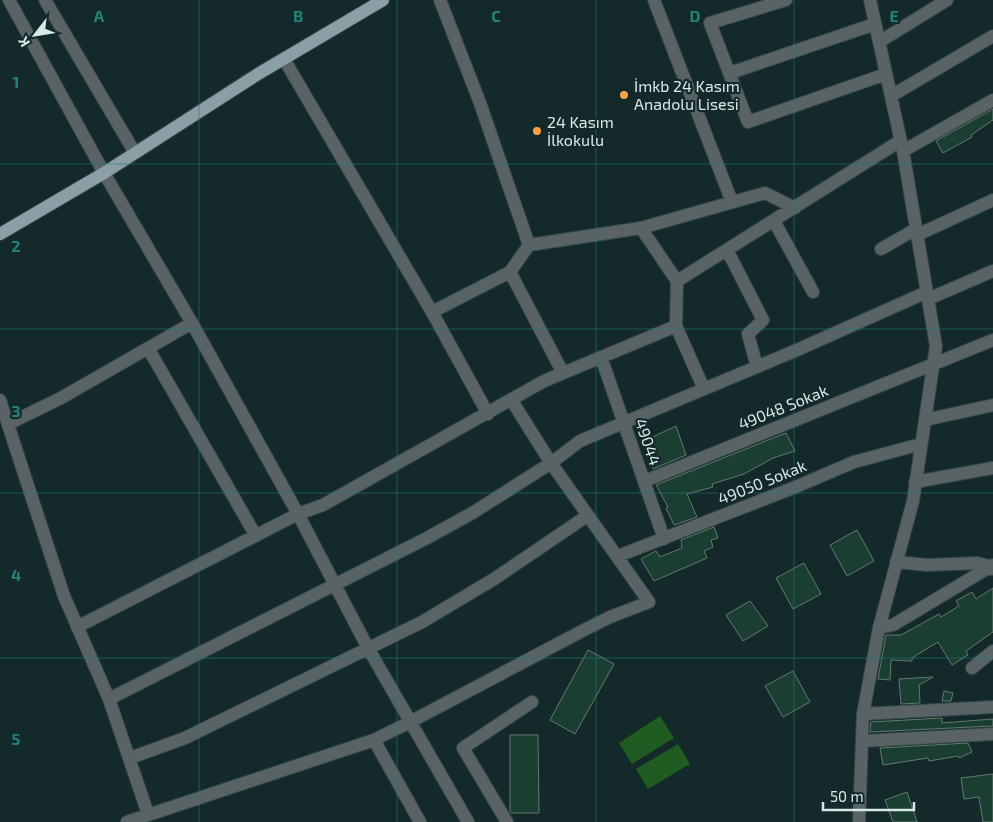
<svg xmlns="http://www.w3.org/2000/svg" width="993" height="822" viewBox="0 0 993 822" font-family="'Exo 2',sans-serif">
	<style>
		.green { fill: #205b21 }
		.building { fill: #1b3e33; stroke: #637970 }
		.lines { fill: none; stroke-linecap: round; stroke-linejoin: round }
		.minor-casing { stroke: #344848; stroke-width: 14 }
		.major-casing { stroke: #344848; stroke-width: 14 }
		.minor { stroke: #596366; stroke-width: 12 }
		.major { stroke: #8c9fa7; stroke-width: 12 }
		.grid { fill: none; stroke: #23817a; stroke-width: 1; stroke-opacity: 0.55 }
		.poi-dot { fill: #f6a247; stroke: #142a2a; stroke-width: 2 }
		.labels { text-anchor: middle; stroke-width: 4.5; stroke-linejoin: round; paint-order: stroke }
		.poi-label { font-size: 16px; fill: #d9e7e7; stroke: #142a2a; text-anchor: start }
		.street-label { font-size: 16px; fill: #d9e7e7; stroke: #142a2a }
		.grid-label { font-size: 16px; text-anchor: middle; font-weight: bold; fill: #23817a; stroke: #142a2a; stroke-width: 4.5; stroke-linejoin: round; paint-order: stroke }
	</style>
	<rect width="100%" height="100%" fill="#142a2a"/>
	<!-- green -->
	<path class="green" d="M660 716 674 738 632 764 619 743Z
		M678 744 690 764 648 789 636 769Z"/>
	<!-- building -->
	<path class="building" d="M993 109V120L971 135 972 137 943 153 936 141Z
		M676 426 686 455 653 469 644 441Z
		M786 433 795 451 773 458 744 474 712 484 713 487 687 494 697 517 674 525 666 508 668 507 656 485Z
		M714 527 718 538 711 540 713 547 704 551 707 558 654 581 641 559 656 551 660 557 682 548 681 540Z
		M857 530 874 561 847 576 830 545Z
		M804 563 821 594 793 609 776 578Z
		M993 588V632L966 651 968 655 952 665 938 642 912 658V661L891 660 890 680 878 679 886 635H901L939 614 941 617 959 606 956 601 972 592 976 599Z
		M750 601 768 626 743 641 726 615Z
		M588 650 614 664 575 734 550 720Z
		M793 671 810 702 783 717 765 686Z
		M933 677 919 685 920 703 901 704 899 679Z
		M944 691 953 693 951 701H942Z
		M942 718V723L993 719V726L870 732 871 722Z
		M510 735H538L539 813H511L510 811Z
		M968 743 972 752 959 758 958 756 929 761 928 758 883 765 880 748Z
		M993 774V822H983L979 797 964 799 961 778Z
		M907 792 917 822H893L885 800Z"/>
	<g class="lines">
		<defs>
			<path id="minor" d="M9 0 104 173 192 323 298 514 368 648 468 822
				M45 0 135 153
				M440 0 480 103 529 245 510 272 563 373
				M654 0 732 202
				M786 0 710 23 748 122 886 74
				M879 42 947 0
				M284 59 432 312 488 414
				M730 73 875 24
				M891 96 993 36
				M903 151 993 100
				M774 221 813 292
				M641 228 765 193 795 208
				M917 235 993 200
				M529 245 641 228 677 281
				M881 249 916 229
				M727 250 763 320 748 334 757 367
				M928 299 993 271
				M432 312 510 272
				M676 326 704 389
				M148 348 256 536
				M601 357 664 539
				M0 400 64 596 109 699 148 814
				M925 420 993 405
				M8 424 61 398 192 323
				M645 481 993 340
				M915 482 993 468
				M618 556 793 488 854 462 921 444
				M896 562 927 565 977 563 989 566 991 569
				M77 627 298 514 323 505 544 381 676 326 677 281 900 141
				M879 628 893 625 993 565
				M972 668 993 651
				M109 699 427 538 474 512 551 463 580 441 797 350 927 292
				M863 714 993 707
				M374 740 420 822
				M863 741 993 734
				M130 758 185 738 422 622 494 579 587 516
				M127 822 374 740 410 722 582 631 610 617 649 602 551 463 512 401
				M507 822 463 748 532 702
				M859 822 863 714 879 628 913 501 936 346 903 151 870 0"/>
			<path id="major" d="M0 234 104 173 258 74 383 0"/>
		</defs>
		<!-- minor casing -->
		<use href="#minor" class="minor-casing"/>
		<!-- major casing -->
		<use href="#major" class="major-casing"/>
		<!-- minor -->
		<use href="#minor" class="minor"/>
		<!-- major -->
		<use href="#major" class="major"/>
	</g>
	<!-- grid -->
	<path class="grid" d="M199 0V822M397 0V822M596 0V822M794 0V822M0 164H993M0 329H993M0 493H993M0 658H993"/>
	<!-- markers -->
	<g class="poi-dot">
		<circle cx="624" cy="95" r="5"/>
		<circle cx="537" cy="131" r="5"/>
	</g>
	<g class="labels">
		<!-- poi labels -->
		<g class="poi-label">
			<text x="634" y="92">İmkb 24 Kasım<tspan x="634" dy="18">Anadolu Lisesi</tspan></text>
			<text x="547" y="128">24 Kasım<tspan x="547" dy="18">İlkokulu</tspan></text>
		</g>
		<!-- street labels -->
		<g class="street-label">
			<text transform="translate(783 407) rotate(-22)" y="6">49048 Sokak</text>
			<text transform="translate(648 442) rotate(71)" y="6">49044</text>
			<text transform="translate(762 482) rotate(-22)" y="6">49050 Sokak</text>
		</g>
	</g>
	<g class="grid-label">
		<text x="99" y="22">A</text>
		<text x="298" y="22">B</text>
		<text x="496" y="22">C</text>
		<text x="695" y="22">D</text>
		<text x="894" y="22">E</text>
		<text x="16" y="88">1</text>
		<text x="16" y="252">2</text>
		<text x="16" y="417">3</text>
		<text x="16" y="581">4</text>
		<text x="16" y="745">5</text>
	</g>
	<!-- north arrow -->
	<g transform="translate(35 35) rotate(239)" stroke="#142a2a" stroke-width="4" paint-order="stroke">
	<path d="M0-4L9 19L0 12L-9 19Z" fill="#d9e7e7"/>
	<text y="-8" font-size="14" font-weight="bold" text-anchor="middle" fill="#d9e7e7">K</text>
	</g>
	<!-- scale -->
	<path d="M823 802v8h91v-8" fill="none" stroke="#d9e7e7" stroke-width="2.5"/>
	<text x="830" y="802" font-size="15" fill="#d9e7e7" stroke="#142a2a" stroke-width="4" paint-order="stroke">50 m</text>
</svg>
